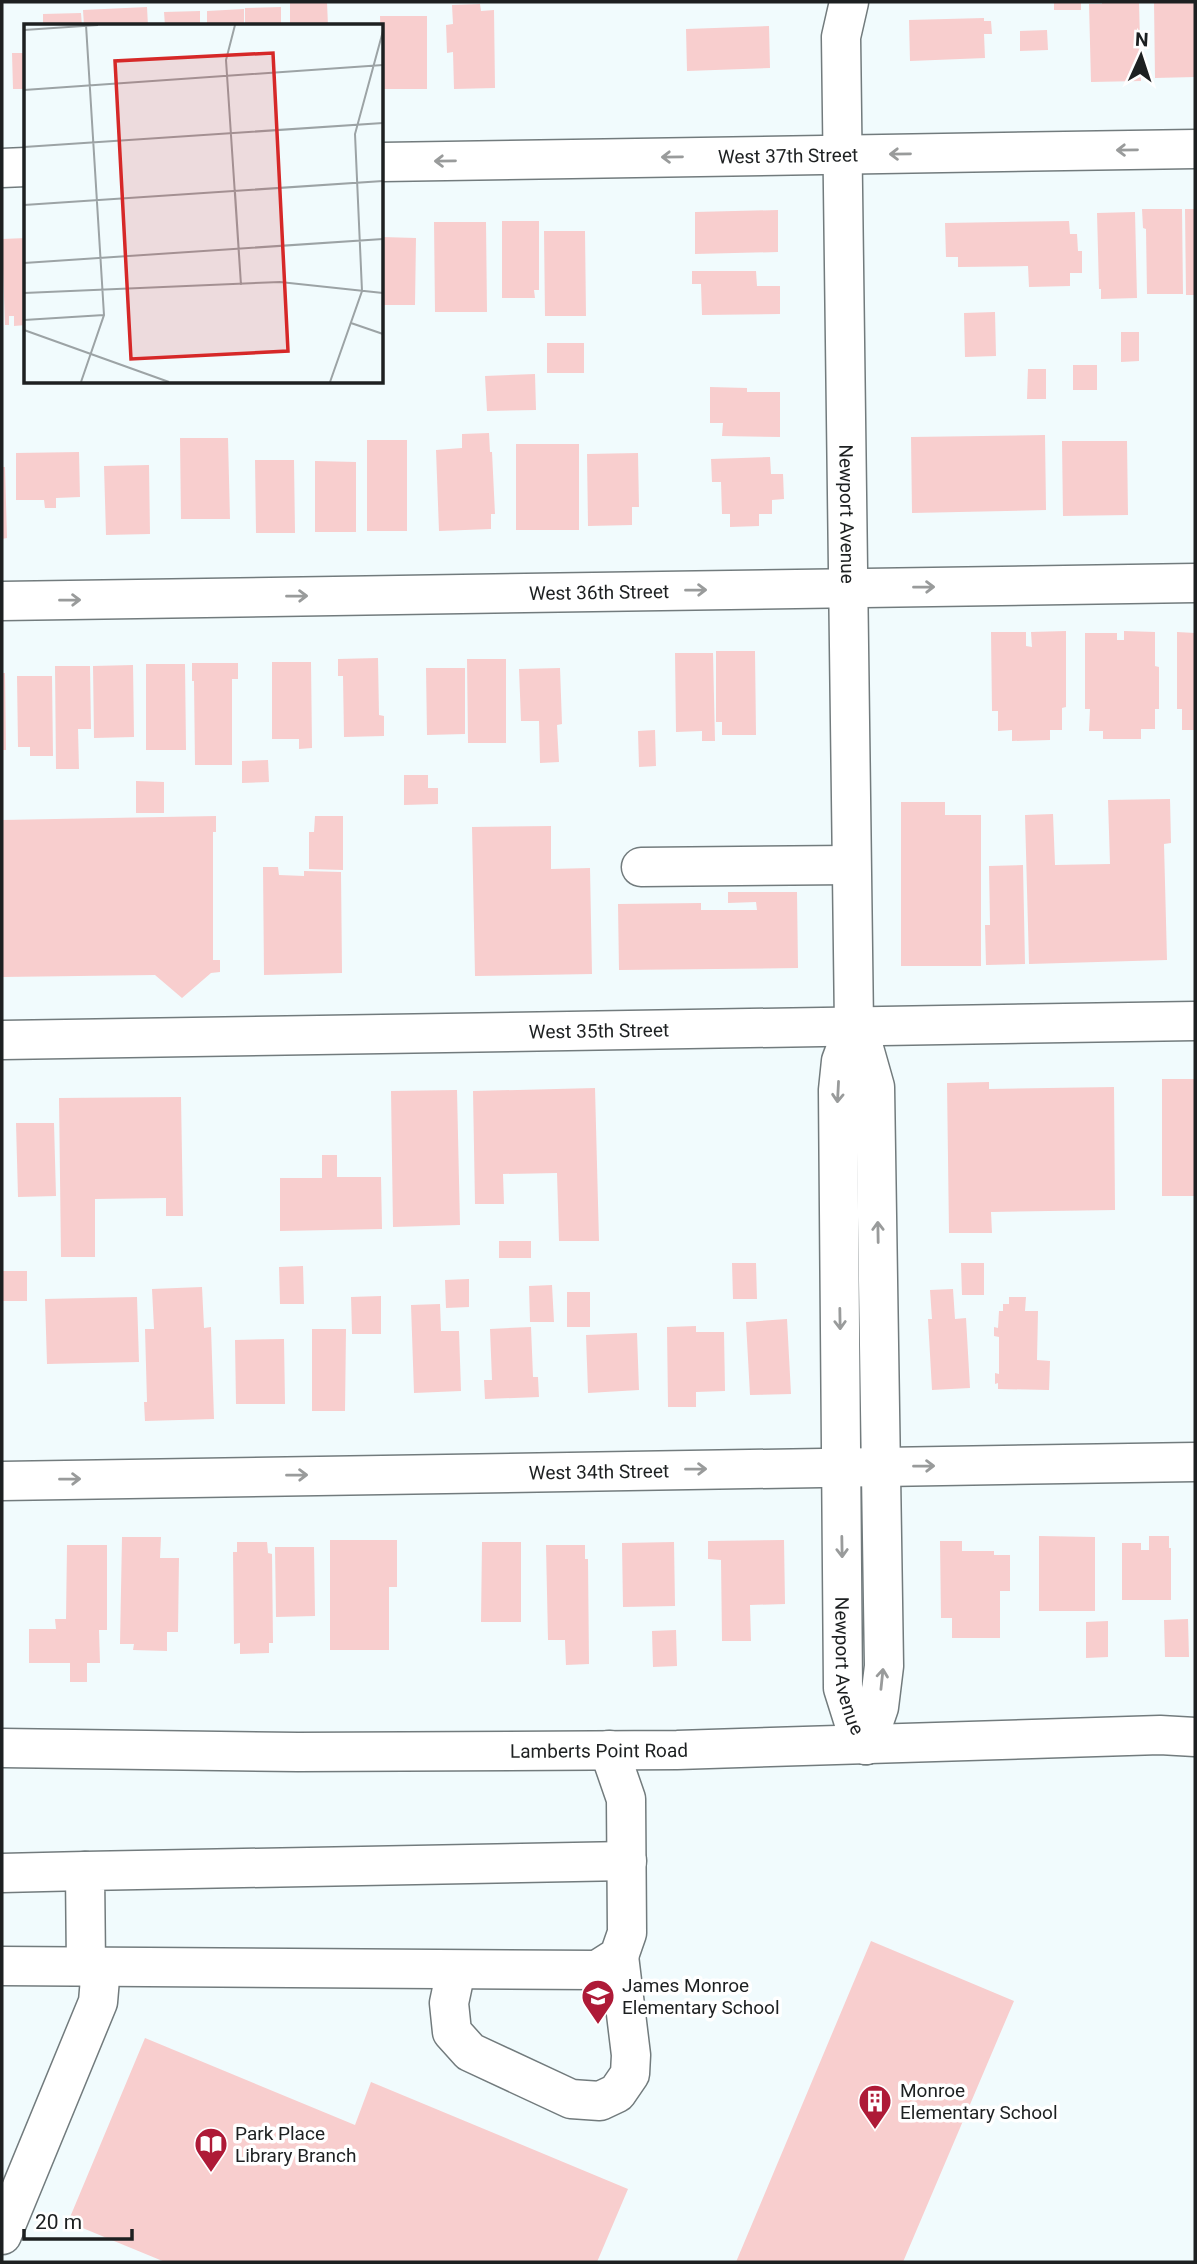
<svg xmlns="http://www.w3.org/2000/svg" width="1197" height="2264" viewBox="0 0 1197 2264" font-family="Roboto,sans-serif">
	<style>
		.building { fill: #f8cece }
		.lines { fill: none; stroke-linecap: round; stroke-linejoin: round }
		.minor-casing { stroke: #727b7d; stroke-width: 41 }
		.minor { stroke: #fff; stroke-width: 38 }
		.oneway { stroke: #999b9b }
		.labels { text-anchor: middle; stroke-width: 7; stroke-linejoin: round; paint-order: stroke }
		.street-label { font-size: 19px; fill: #1d2021; stroke: #fff }
		.poi-label { font-size: 19px; fill: #1d2021; stroke: #fff; text-anchor: start }
		.inset-road { fill: none; stroke: #9ca3a5; stroke-width: 2 }
		.view { fill: #d62828; fill-opacity: 0.15; stroke: #d62828; stroke-width: 3.5 }
		.inset-edge { fill: none; stroke: #1d2021; stroke-width: 3.5 }
	</style>
	<rect width="100%" height="100%" fill="#f1fbfd"/>
	<!-- building -->
	<path class="building" d="M327 2 328 26H290V3Z
		M1054 2H1081V10H1054Z
		M1102 2H1139L1141 81 1091 82 1089 4H1102Z
		M1154 2H1195V77L1155 78Z
		M480 4 481 11 494 10 495 88 454 89 453 52 447 53 446 25 453 24 452 5Z
		M147 7 148 26H84L83 10Z
		M281 7V26H245V8Z
		M244 9V26H207V11Z
		M200 11V26H165L164 12Z
		M81 13 82 26H43V14Z
		M380 16H427V89H382Z
		M984 18V21H991L992 34H984L985 58 910 61 909 20Z
		M769 26 770 68 687 71 686 29Z
		M1047 30 1048 50 1020 51V31Z
		M12 53H26V89H13Z
		M1142 209H1182L1183 294H1147L1146 229 1143 228Z
		M1185 209H1195V295H1186Z
		M778 210V252L695 254V212Z
		M1135 212 1137 298 1101 299V289H1099L1097 213Z
		M502 221H539V290H534L535 298H502Z
		M1069 221 1070 234H1077L1078 251H1082V273H1070V286L1029 287 1028 266 958 267V257H946L945 223Z
		M434 222H486L487 312H435Z
		M544 231H585L586 316H545Z
		M382 237 416 238 415 305H382Z
		M26 238V325L14 326V316H9V325H5L2 239Z
		M692 271H756L757 286H780V314L702 315 701 284H692Z
		M995 312 996 356 965 357 964 313Z
		M1121 332H1139V361L1121 362Z
		M547 343H584V373H547Z
		M1073 365H1097V390H1073Z
		M1028 369H1046V399H1027Z
		M535 374 536 410 487 411 485 376Z
		M710 387 747 388V392H780V437L722 436 723 423H710Z
		M489 433 490 452H492L495 514H491V529L439 531 436 450 462 448V434Z
		M1045 435 1046 510 912 513 911 437Z
		M180 438H228L230 519H181Z
		M367 440H407V531H367Z
		M1062 441H1127L1128 515 1063 516Z
		M516 444H579V530H516Z
		M79 452 80 497 56 498V508H45L44 500H16V453Z
		M638 453 639 507H632V525L588 526 587 454Z
		M770 457 771 474H783L784 499 772 500V514H759V526L730 527V514H722L721 482H712L711 459Z
		M255 460H294L295 533H256Z
		M315 461 356 462V532H315Z
		M149 465 150 534 106 535 104 466Z
		M2 467H5L7 538 2 539Z
		M1066 631V707L1062 708V730H1050V740L1012 741V730L998 731V711H992L991 632H1026V646L1032 647 1031 632Z
		M1124 631 1155 632V666L1159 667V709H1155V729H1141V739H1103V731H1089L1090 709H1085V633H1117V640H1124Z
		M1177 632 1195 633V730H1182V709H1177Z
		M716 651H755L756 735H722V722H716Z
		M675 653H713L715 741H702V731L676 732Z
		M378 658 379 715 384 716V736L344 737 343 676H338V659Z
		M467 659H506V743H468Z
		M272 662H311L312 748 299 749V739H272Z
		M192 663H238V679H232V765H195L194 681H192Z
		M146 664H185L186 750H146Z
		M133 665 134 737 94 738 93 666Z
		M55 666H90L91 729H78L79 769H56Z
		M426 668H465V734L427 735Z
		M560 668 562 724 557 725 559 762 540 763 539 721H521L519 669Z
		M2 673H5L6 750H2Z
		M17 676H52L53 756H30V747H18Z
		M655 730 656 766 639 767 638 731Z
		M268 760 269 782 242 783V761Z
		M404 775H428V788H438V804L404 805Z
		M136 781 164 782V813H136Z
		M1170 799 1171 843 1164 844 1167 960 1029 964 1025 815 1053 814 1055 865 1110 864 1108 800Z
		M901 802H945V815H981V966H901Z
		M216 816V832H213V960H220V972L211 973 182 998 155 975 2 977V820Z
		M315 816H343V870L309 869V832H314Z
		M551 826V869L590 868 592 974 475 976 472 827Z
		M1023 865 1025 964 986 965 985 925H990L989 866Z
		M263 867H278L279 875 304 876V871L341 872 342 973 264 975Z
		M728 892H797L798 968 619 970 618 904 701 903V910H757L756 902 728 903Z
		M1162 1079H1195V1196H1162Z
		M989 1082V1089L1114 1087 1115 1210 991 1212 992 1233H949L947 1083Z
		M595 1088 599 1241H559L557 1173 503 1174 504 1204H475L473 1091Z
		M457 1090 460 1225 393 1227 391 1091Z
		M181 1097 183 1216H166V1198L95 1199V1257H61L59 1098Z
		M16 1123H54L56 1196 18 1197Z
		M322 1155H337V1177H381L382 1229 280 1231V1178H322Z
		M499 1241H531V1258H499Z
		M732 1263H756L757 1299H733Z
		M961 1263H984V1295H962Z
		M303 1266 304 1304H280L279 1267Z
		M2 1271H27V1301H2Z
		M469 1279V1307L446 1308 445 1280Z
		M552 1285 554 1322H530L529 1286Z
		M202 1287 204 1328 211 1327 214 1419 145 1421 144 1402H147L145 1329H154L152 1289Z
		M953 1289 955 1319 966 1318 970 1388 932 1390 928 1319H932L930 1290Z
		M567 1292H590V1327H567Z
		M381 1296V1334H352L351 1297Z
		M137 1297 139 1362 47 1364 45 1299Z
		M1009 1297H1026L1025 1311H1038L1037 1360 1050 1361 1049 1390 998 1389V1383L995 1384V1373L999 1374V1337L994 1336V1327L998 1328 999 1311H1003V1304H1009Z
		M440 1304 441 1331H459L461 1391 414 1393 411 1305Z
		M787 1319 791 1394 750 1395 746 1322Z
		M696 1326V1332H724L725 1391 696 1392V1407H668L667 1327Z
		M531 1327 533 1377H538L539 1397 485 1399 484 1380H492L490 1329Z
		M312 1329H346L345 1411H312Z
		M637 1333 639 1390 588 1393 586 1335Z
		M284 1339 285 1404H236L235 1340Z
		M1039 1536 1095 1537V1611H1039Z
		M1149 1536H1169V1548H1171V1600H1122V1543H1141V1550H1149Z
		M122 1537H161L160 1558H179L178 1632H167V1651L133 1650 134 1644H120Z
		M330 1540H397V1587H389V1650H330Z
		M784 1540 785 1604 750 1605 751 1641H722L721 1560 708 1559V1541Z
		M940 1541H962V1551H994V1555H1010V1591H1000V1638H952V1618H941Z
		M237 1542H267L268 1553 272 1554 273 1643H269V1653L240 1654V1643L234 1644 233 1552H237Z
		M482 1542H521V1622H481Z
		M674 1542 675 1606 623 1607 622 1543Z
		M67 1545H107V1630H99L100 1663H87V1682H70V1663H29V1629H56L55 1619H66Z
		M546 1545H585V1559H588L589 1664 566 1665 565 1640H548Z
		M275 1547H314L315 1616 276 1617Z
		M1188 1619 1189 1657H1165L1164 1620Z
		M1108 1621V1657L1086 1658V1622Z
		M676 1630 677 1666 653 1667 652 1631Z
		M871 1941 1014 2001 903 2262H736Z
		M145 2038 355 2125 371 2082 628 2189 597 2262H165L68 2222Z"/>
	<g class="lines">
		<defs>
			<g id="minor">
				<path id="s1" d="M849 2 841 37 854 1026 841 1061 838 1090 843 1688 854 1723 866 1745"/>
				<path id="s2" d="M382 162 1195 149"/>
				<path d="M2 168 26 167"/>
				<path id="s3" d="M2 601 1195 583"/>
				<path d="M641 867 851 865"/>
				<path d="M854 1026 864 1048 875 1087 884 1666 879 1707 866 1745"/>
				<path id="s4" d="M2 1040 1195 1021"/>
				<path id="s5" d="M2 1481 1195 1462"/>
				<path id="s6" d="M2 1748 298 1752 677 1750 1160 1735 1195 1737"/>
				<path d="M2 1873 85 1871"/>
				<path d="M2 1966 597 1970 619 1956 627 1933 626 1799 609 1750"/>
				<path d="M86 1967 85 1871 627 1861"/>
				<path d="M456 1970 449 2003 452 2032 470 2052 571 2099 600 2101 617 2093 630 2074 631 2055 619 1956"/>
				<path d="M2 2235 98 2002 101 1967"/>
			</g>
		</defs>
		<!-- minor casing -->
		<use href="#minor" class="minor-casing"/>
		<!-- minor -->
		<use href="#minor" class="minor"/>
	</g>
	<!-- one-way arrows -->
	<defs><path id="oneway-shaft" d="M-6 0H5M1.5-3L5.5 0L1.5 3" fill="none" stroke-width="1.6" stroke-linecap="round" stroke-linejoin="round" transform="scale(1.75)"/></defs>
	<g class="oneway">
		<use href="#oneway-shaft" transform="translate(1127 150) rotate(179)"/>
		<use href="#oneway-shaft" transform="translate(900 154) rotate(179)"/>
		<use href="#oneway-shaft" transform="translate(672 157) rotate(179)"/>
		<use href="#oneway-shaft" transform="translate(445 161) rotate(179)"/>
		<use href="#oneway-shaft" transform="translate(924 587) rotate(-1)"/>
		<use href="#oneway-shaft" transform="translate(696 590) rotate(-1)"/>
		<use href="#oneway-shaft" transform="translate(297 596) rotate(-1)"/>
		<use href="#oneway-shaft" transform="translate(70 600) rotate(-1)"/>
		<use href="#oneway-shaft" transform="translate(838 1092) rotate(93)"/>
		<use href="#oneway-shaft" transform="translate(878 1232) rotate(-91)"/>
		<use href="#oneway-shaft" transform="translate(840 1319) rotate(89)"/>
		<use href="#oneway-shaft" transform="translate(924 1466) rotate(-1)"/>
		<use href="#oneway-shaft" transform="translate(696 1469) rotate(-1)"/>
		<use href="#oneway-shaft" transform="translate(297 1475) rotate(-1)"/>
		<use href="#oneway-shaft" transform="translate(70 1479) rotate(-1)"/>
		<use href="#oneway-shaft" transform="translate(842 1547) rotate(89)"/>
		<use href="#oneway-shaft" transform="translate(882 1679) rotate(-84)"/>
	</g>
	<!-- icons -->
	<defs>
		<symbol id="school-pin" viewBox="-11 -11 22 30"><path d="M0 17L-7.5 6A9.5 9.5 0 1 1 7.5 6Z" fill="#ae1a37" stroke="#fff"/><path d="M0-5L7-2L0 1L-7-2ZM-4 1L0 2.5L4 1V4Q0 6-4 4Z" fill="#fff"/></symbol>
		<symbol id="building-pin" viewBox="-11 -11 22 30"><path d="M0 17L-7.5 6A9.5 9.5 0 1 1 7.5 6Z" fill="#ae1a37" stroke="#fff"/><path d="M-4-6H4V6H1V3H-1V6H-4ZM-2.5-4.3h1.7v1.8h-1.7ZM.8-4.3h1.7v1.8H.8ZM-2.5-1h1.7V.8h-1.7ZM.8-1h1.7V.8H.8Z" fill="#fff"/></symbol>
		<symbol id="library-pin" viewBox="-11 -11 22 30"><path d="M0 17L-7.5 6A9.5 9.5 0 1 1 7.5 6Z" fill="#ae1a37" stroke="#fff"/><path d="M-6-4Q-3-5.5-.7-3.5V5Q-3 3-6 4ZM6-4Q3-5.5 .7-3.5V5Q3 3 6 4Z" fill="#fff"/></symbol>
	</defs>
	<g fill-rule="evenodd">
		<use href="#school-pin" x="579" y="1977" width="38" height="52"/>
		<use href="#building-pin" x="856" y="2082" width="38" height="52"/>
		<use href="#library-pin" x="192" y="2125" width="38" height="52"/>
	</g>
	<g class="labels">
		<!-- street labels -->
		<g class="street-label">
			<text dy="7" stroke="none"><textPath href="#s2" startOffset="406">West 37th Street</textPath></text>
			<text dy="7" stroke="none"><textPath href="#s1" startOffset="513">Newport Avenue</textPath></text>
			<text dy="7" stroke="none"><textPath href="#s3" startOffset="597">West 36th Street</textPath></text>
			<text dy="7" stroke="none"><textPath href="#s4" startOffset="597">West 35th Street</textPath></text>
			<text dy="7" stroke="none"><textPath href="#s5" startOffset="597">West 34th Street</textPath></text>
			<text dy="7" stroke="none"><textPath href="#s1" startOffset="1668">Newport Avenue</textPath></text>
			<text dy="7" stroke="none"><textPath href="#s6" startOffset="597">Lamberts Point Road</textPath></text>
		</g>
		<!-- poi labels -->
		<g class="poi-label">
			<text x="622" y="1992">James Monroe<tspan x="622" dy="22">Elementary School</tspan></text>
			<text x="900" y="2097">Monroe<tspan x="900" dy="22">Elementary School</tspan></text>
			<text x="235" y="2140">Park Place<tspan x="235" dy="22">Library Branch</tspan></text>
		</g>
	</g>
	<!-- overview -->
	<g transform="translate(24 24)">
		<rect width="359" height="359" fill="#f1fbfd"/>
		<path class="inset-road" d="M211 1 202 36 217 261M0 6 74 1M0 66 359 41M0 123 359 99M211 168 217 261M0 181 359 157M0 239 359 215M0 269 256 258 359 269M0 296 80 291M327 299 359 310M0 306 145 358M57 358 80 291 62 1M306 358 338 267 331 110 359 7"/>
		<path class="view" d="M249 29 264 327 107 335 91 37Z"/>
		<rect width="359" height="359" class="inset-edge"/>
	</g>
	<!-- border -->
	<rect width="1197" height="2264" fill="none" stroke="#1d2021" stroke-width="7"/>
	<!-- north arrow -->
	<g transform="translate(1141 56) rotate(3)" stroke="#ffffff" stroke-width="5" paint-order="stroke">
	<path d="M0-5L12 26L0 18L-12 26Z" fill="#1d2021"/>
	<text y="-10" font-size="19" font-weight="bold" text-anchor="middle" fill="#1d2021">N</text>
	</g>
	<!-- scale -->
	<path d="M24 2229v10h108v-10" fill="none" stroke="#1d2021" stroke-width="3.5"/>
	<text x="35" y="2229" font-size="21" fill="#1d2021" stroke="#ffffff" stroke-width="5" paint-order="stroke">20 m</text>
</svg>
